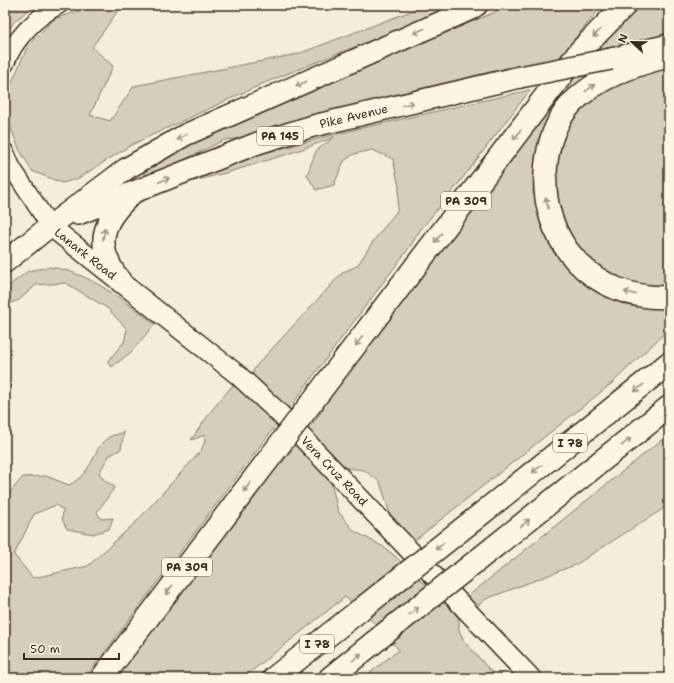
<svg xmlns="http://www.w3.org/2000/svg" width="674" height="683" viewBox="0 0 674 683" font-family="'Shantell Sans',sans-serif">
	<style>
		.green { fill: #d6cdbd; stroke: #887c6e }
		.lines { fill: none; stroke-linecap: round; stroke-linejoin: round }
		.tertiary-casing { stroke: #3b2a1e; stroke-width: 20 }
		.secondary-casing { stroke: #3b2a1e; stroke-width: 22 }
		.primary-casing { stroke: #3b2a1e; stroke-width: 24 }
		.motorway-casing { stroke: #3b2a1e; stroke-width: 25 }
		.tertiary { stroke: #fcf5e5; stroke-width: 17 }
		.secondary { stroke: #fcf5e5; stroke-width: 19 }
		.primary { stroke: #fcf5e5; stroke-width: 21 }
		.motorway { stroke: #fcf5e5; stroke-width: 22 }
		.primary-bridge-casing { stroke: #3b2a1e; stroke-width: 24; stroke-linecap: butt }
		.motorway-bridge-casing { stroke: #3b2a1e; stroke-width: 25; stroke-linecap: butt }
		.primary-bridge { stroke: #fcf5e5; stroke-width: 21 }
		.motorway-bridge { stroke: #fcf5e5; stroke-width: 22 }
		.oneway { stroke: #9c9082 }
		.labels { text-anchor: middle; stroke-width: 4; stroke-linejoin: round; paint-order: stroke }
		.shield { fill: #fcf5e5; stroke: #75675a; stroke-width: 1 }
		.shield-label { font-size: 11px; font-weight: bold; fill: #3b2a1e }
		.street-label { font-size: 12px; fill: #3b2a1e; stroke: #fcf5e5 }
	</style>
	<rect width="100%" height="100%" fill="#f4eddd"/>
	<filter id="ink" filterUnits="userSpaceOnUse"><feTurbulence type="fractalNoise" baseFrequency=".025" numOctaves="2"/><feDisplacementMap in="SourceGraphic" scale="8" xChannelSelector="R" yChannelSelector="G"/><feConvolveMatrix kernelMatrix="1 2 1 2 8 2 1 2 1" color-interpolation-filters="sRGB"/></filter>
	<g filter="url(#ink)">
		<!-- green -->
		<path class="green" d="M5 5H34L14 22 5 35Z
			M105 5H122L92 47 113 66 90 115 110 121 134 86 298 54 414 10 421 5H449L414 23 262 84 133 144 77 179 62 183 32 171 19 149 7 118 10 87 28 45 54 19 81 10Z
			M512 5H603L557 60 357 106 236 139 224 140 145 179 143 170 187 145 299 94Z
			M637 5H669V36L634 45 628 43 609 48 546 128 535 158 533 191 541 227 554 253 577 276 612 298 635 305 669 307V329L611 384 414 541 390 514 380 482 364 470 347 468 340 464 283 403 253 376V371L257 365 343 272 357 266 374 240 397 211 399 187 393 159 372 150 354 154 344 161 334 185 316 190 307 175 316 151 334 137C303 150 268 160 236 170 203 180 148 188 124 214 115 223 114 236 115 247L111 241 120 215 147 195 246 158 336 134 530 90 455 188 421 229 409 248 293 403 313 423 324 408 321 406 511 155 523 144 600 42Z
			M669 68V289L654 290 600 271 566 233 553 191 561 141 570 123 583 108 595 96 613 86 638 76Z
			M50 267C90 272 123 301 155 324L131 352 112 367 107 362 124 342 127 329 107 308 66 283 36 285 19 300 5 305V289L28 271Z
			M237 385 331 482 338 511 354 531 382 546 395 556 451 609 459 619V630L464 641 497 678H363L399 650 373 622 345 597 243 678H113L280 461 283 462 293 448 273 429 85 678H5V498L23 477 46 476 69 485C96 471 91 449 109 437 113 435 119 434 124 432L121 449 109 456 99 473 105 481 115 487 97 512 101 519 113 518 109 529 93 534 67 529 62 519 63 510 56 505 34 514 14 555 33 578 88 566 136 522 201 451 205 441V435L191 440 212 410 232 386 235 387Z
			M669 434V505L575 565 486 599 476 607 467 597Z"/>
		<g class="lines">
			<defs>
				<path id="tertiary" d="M5 64C14 39 36 17 59 5
					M5 152 12 168 50 226"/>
				<g id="secondary">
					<path id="s1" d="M50 226 238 375 279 413 531 678"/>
				</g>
				<g id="primary">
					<path d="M611 59 669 45"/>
					<path id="s2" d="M78 214 258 143 313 126 520 77"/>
					<path d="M5 262 50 226 126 169 185 135 471 9"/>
					<path d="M121 282C95 248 99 224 130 196"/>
				</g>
				<path id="motorway" d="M455 15 476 5
					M669 56C634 65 598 77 572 103 556 120 548 144 546 166 538 241 594 301 669 297
					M312 402 580 51 625 5
					M471 522 669 363
					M494 547 669 407
					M102 678 271 456
					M274 678 360 610
					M330 678 383 635"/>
			</defs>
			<!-- tertiary casing -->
			<use href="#tertiary" class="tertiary-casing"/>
			<!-- secondary casing -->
			<use href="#secondary" class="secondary-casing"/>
			<!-- primary casing -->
			<use href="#primary" class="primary-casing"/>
			<!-- motorway casing -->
			<use href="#motorway" class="motorway-casing"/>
			<!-- tertiary -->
			<use href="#tertiary" class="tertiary"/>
			<!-- secondary -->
			<use href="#secondary" class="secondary"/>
			<!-- primary -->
			<use href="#primary" class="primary"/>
			<!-- motorway -->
			<use href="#motorway" class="motorway"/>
			<defs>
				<path id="primary-bridge" d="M520 77 611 59"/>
				<path id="motorway-bridge" d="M271 456 312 402
					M360 610 471 522
					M383 635 494 547"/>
			</defs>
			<!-- primary-bridge casing -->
			<use href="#primary-bridge" class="primary-bridge-casing"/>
			<!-- motorway-bridge casing -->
			<use href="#motorway-bridge" class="motorway-bridge-casing"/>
			<!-- primary-bridge -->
			<use href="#primary-bridge" class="primary-bridge"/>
			<!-- motorway-bridge -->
			<use href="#motorway-bridge" class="motorway-bridge"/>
		</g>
		<!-- one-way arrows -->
		<defs><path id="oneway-shaft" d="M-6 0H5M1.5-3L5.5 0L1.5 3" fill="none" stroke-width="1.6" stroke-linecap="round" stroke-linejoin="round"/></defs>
		<g class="oneway">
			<use href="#oneway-shaft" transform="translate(419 31) rotate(156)"/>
			<use href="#oneway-shaft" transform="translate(597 33) rotate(134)"/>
			<use href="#oneway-shaft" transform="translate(301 84) rotate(156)"/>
			<use href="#oneway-shaft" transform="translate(590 88) rotate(-36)"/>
			<use href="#oneway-shaft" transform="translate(408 104) rotate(-14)"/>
			<use href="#oneway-shaft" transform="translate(517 135) rotate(128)"/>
			<use href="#oneway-shaft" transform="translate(182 137) rotate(151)"/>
			<use href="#oneway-shaft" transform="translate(164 180) rotate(-21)"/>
			<use href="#oneway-shaft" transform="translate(547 203) rotate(-102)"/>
			<use href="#oneway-shaft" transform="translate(104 234) rotate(-80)"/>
			<use href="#oneway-shaft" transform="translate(438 238) rotate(128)"/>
			<use href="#oneway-shaft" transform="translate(630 293) rotate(-166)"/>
			<use href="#oneway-shaft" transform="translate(359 341) rotate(127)"/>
			<use href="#oneway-shaft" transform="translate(639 388) rotate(141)"/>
			<use href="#oneway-shaft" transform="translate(626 442) rotate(-39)"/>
			<use href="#oneway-shaft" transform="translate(537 469) rotate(141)"/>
			<use href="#oneway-shaft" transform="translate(247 487) rotate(127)"/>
			<use href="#oneway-shaft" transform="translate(525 523) rotate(-39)"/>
			<use href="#oneway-shaft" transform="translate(440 546) rotate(142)"/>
			<use href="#oneway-shaft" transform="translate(169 590) rotate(127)"/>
			<use href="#oneway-shaft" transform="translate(414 611) rotate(-38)"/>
			<use href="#oneway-shaft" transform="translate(357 657) rotate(-39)"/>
		</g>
	</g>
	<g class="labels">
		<!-- shield labels -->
		<g class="shield">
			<rect x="257" y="127" width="46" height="18" rx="3"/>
			<rect x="441" y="192" width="50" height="18" rx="3"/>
			<rect x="553" y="434" width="34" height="18" rx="3"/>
			<rect x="162" y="558" width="50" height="18" rx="3"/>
			<rect x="300" y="635" width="34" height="18" rx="3"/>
		</g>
		<g class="shield-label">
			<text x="280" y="140">PA 145</text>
			<text x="466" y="205">PA 309</text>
			<text x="570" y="447">I 78</text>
			<text x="187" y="571">PA 309</text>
			<text x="317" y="648">I 78</text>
		</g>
		<!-- street labels -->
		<g class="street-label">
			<text dy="4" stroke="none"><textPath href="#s2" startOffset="293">Pike Avenue</textPath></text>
			<text dy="4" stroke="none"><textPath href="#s1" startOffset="45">Lanark Road</textPath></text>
			<text dy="4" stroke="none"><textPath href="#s1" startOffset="376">Vera Cruz Road</textPath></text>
		</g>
	</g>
	<!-- margin -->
	<rect width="674" height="683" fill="none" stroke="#fcf5e5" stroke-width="20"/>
	<rect x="10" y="10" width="654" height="663" fill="none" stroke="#3b2a1e" stroke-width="1.5" filter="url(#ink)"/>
	<!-- north arrow -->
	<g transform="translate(632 42) rotate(292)" stroke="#fcf5e5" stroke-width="3" paint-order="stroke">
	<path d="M0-3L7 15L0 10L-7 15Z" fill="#3b2a1e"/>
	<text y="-6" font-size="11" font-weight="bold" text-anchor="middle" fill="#3b2a1e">N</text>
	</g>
	<!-- scale -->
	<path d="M24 653v6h95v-6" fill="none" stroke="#3b2a1e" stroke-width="2"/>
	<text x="30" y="653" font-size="12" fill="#3b2a1e" stroke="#fcf5e5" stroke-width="3" paint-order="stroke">50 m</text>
</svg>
